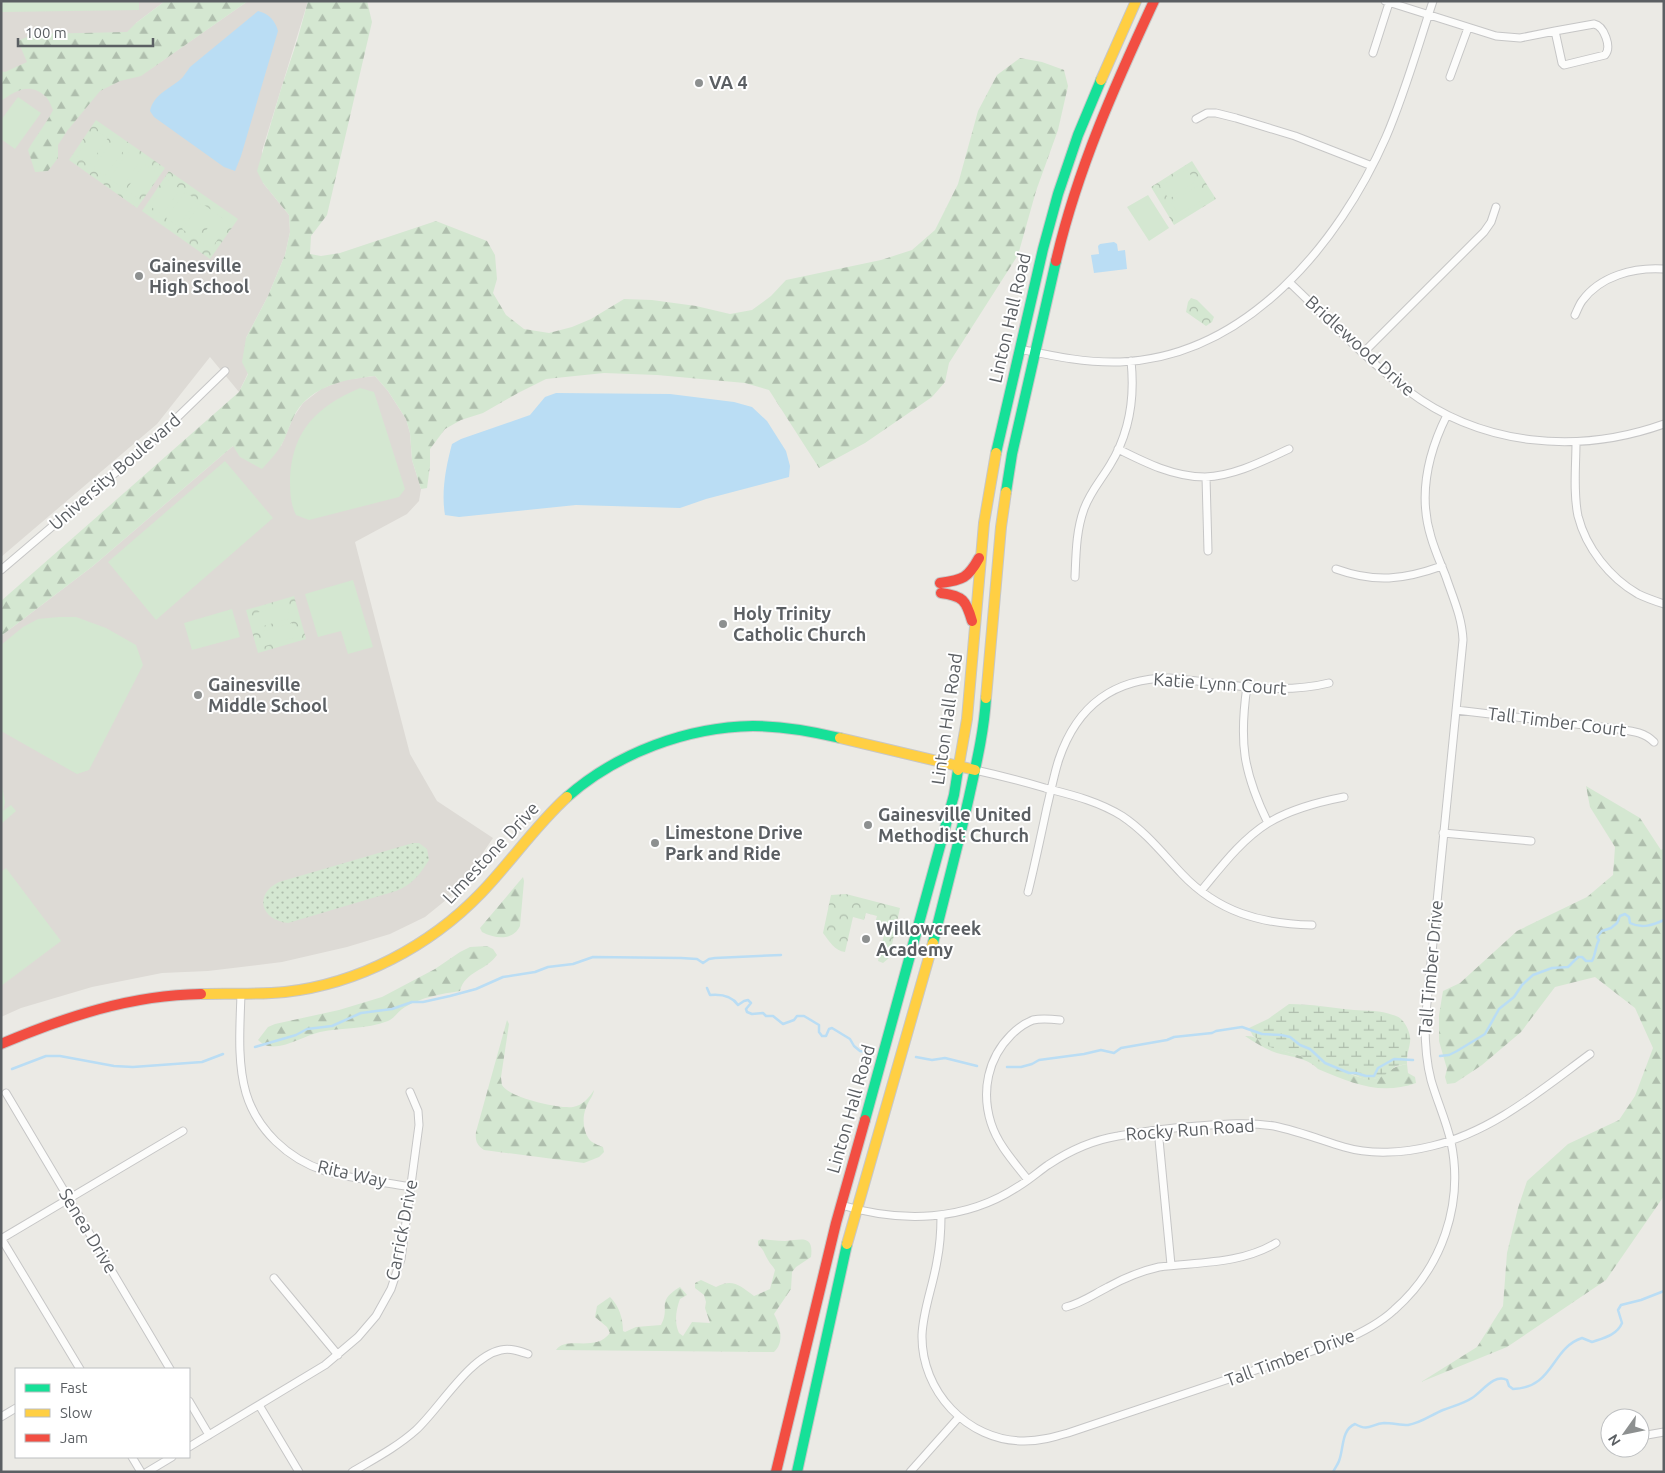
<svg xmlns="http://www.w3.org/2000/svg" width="1665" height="1473" viewBox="0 0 1665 1473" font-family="Ubuntu,sans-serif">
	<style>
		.education { fill: #dddad5 }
		.grass { fill: url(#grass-dots) }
		.forest { fill: url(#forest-firs) }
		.wetland { fill: url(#wetland-marsh) }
		.park { fill: url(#park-crowns) }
		.garden { fill: #d4e7d1 }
		.water { fill: #baddf4 }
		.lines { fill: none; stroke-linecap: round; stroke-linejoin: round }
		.stream { stroke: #baddf4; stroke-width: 2.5 }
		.street-casing { stroke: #c6c6c6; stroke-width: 9 }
		.fast-casing { stroke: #c7c7c7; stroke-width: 12 }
		.slow-casing { stroke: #c7c7c7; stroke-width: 12 }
		.jam-casing { stroke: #c7c7c7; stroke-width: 12 }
		.street { stroke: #fcfcfb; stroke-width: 7 }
		.fast { stroke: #16e098; stroke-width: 10 }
		.slow { stroke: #ffcf43; stroke-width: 10 }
		.jam { stroke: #f24e42; stroke-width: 10 }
		.poi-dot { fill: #8d9090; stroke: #fff; stroke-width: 2 }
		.labels { text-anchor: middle; stroke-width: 4; stroke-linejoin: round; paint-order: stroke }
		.poi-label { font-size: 18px; font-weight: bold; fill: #5b5f63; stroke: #fff; text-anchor: start }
		.street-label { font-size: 18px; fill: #5b5f63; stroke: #fff }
	</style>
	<defs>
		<pattern id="grass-dots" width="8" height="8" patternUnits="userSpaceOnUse" patternTransform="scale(1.25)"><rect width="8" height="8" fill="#d4e7d1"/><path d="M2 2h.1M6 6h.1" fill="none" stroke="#afbead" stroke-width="1.8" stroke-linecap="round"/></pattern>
		<pattern id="forest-firs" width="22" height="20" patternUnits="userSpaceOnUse" patternTransform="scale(1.25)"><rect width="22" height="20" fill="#d4e7d1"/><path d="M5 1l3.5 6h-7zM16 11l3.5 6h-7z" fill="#afbead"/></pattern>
		<pattern id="wetland-marsh" width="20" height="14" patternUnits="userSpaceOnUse" patternTransform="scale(1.25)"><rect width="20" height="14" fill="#d4e7d1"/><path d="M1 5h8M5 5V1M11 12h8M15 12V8" fill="none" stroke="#afbead"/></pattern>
		<pattern id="park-crowns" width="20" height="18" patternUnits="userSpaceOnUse" patternTransform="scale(1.25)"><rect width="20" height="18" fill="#d4e7d1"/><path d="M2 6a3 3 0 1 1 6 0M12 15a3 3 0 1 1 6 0" fill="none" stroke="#afbead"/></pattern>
	</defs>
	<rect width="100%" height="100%" fill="#ebeae5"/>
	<!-- education -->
	<path class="education" d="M1 1H165L136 23 149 70 248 1H308L262 151 263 183 289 215 290 232 285 255 268 296 246 338 248 373 239 392 210 357 157 424 1 557Z
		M375 376 388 391 406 419 410 433 412 460 421 489 419 501 407 514 355 542 410 754 437 801 493 838 457 891 425 917 390 934 347 947 282 962 208 971 162 973 92 987 21 1008 1 1017V636L93 566 233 446H281L293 418 303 403 321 389 343 380Z"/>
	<!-- grass -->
	<path class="grass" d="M413 843H419L427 849 429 860C420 874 412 885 396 891L288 923C260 920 254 894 279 882Z"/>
	<!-- forest -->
	<path class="forest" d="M165 1H248L141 76 120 81 100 91 67 131 58 145V158L48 171 35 172 28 150C36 136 46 124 53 110 51 106 49 99 45 96 30 82 15 91 1 101V71L5 72 27 62 18 41 34 34 127 32 136 23Z
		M308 1H367L372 22 327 215 311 236 310 254 321 256 340 253 436 221 487 241 495 255 497 279 493 293 506 315 524 329 549 333 572 327 591 319 624 299 652 300 696 306 730 314 752 310 771 296 786 280 881 260 912 250 935 230 958 184 978 111 997 75 1020 58 1042 62 1064 70 1068 86 1058 130 1036 191 1018 255 949 363 945 382 932 397 865 443 819 468 769 390 745 383 657 375 604 373 546 379 518 393 483 413 461 420 445 429 430 449V466L427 488 421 489 412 460 410 433 406 419 388 391 375 376C349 379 323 383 303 403 292 414 289 431 282 444 277 453 269 461 262 469L240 457 233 446 93 566 1 636V601L239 392 248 374 242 362 246 338 268 296 285 255 290 232 289 215 263 183 257 171 281 89 297 41Z
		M1586 786 1640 818 1661 850 1664 848V1196L1606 1280 1507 1347 1421 1382 1477 1347 1503 1306 1507 1253 1518 1208 1527 1181 1568 1144 1619 1120 1635 1096 1653 1048 1635 1008 1595 977 1555 987 1521 1032 1482 1065 1455 1083 1447 1084 1445 1077 1447 1069 1439 1041V1015L1443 991 1460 983 1517 931 1587 897 1613 875 1615 847 1590 807Z
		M523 877 524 881 520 926C513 941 495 939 482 932L480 928Z
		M487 946 493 949 497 955C486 971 465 971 460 991 441 994 422 997 405 1007 398 1011 395 1018 388 1021 366 1030 342 1027 320 1032 303 1036 285 1049 268 1046 264 1045 261 1043 258 1040L268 1027 275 1024 339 1010 382 997 435 969 460 952 470 947Z
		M507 1020 509 1024 501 1077C501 1078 502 1085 502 1085 509 1098 560 1109 573 1107 583 1105 589 1098 594 1090 593 1097 588 1101 586 1108 582 1117 583 1131 589 1139 592 1143 598 1145 603 1147L604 1152 599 1157 584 1163 484 1150C477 1145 475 1141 476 1132Z
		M1245 1036C1257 1035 1263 1044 1273 1047 1293 1055 1313 1058 1332 1066 1344 1070 1356 1078 1368 1079 1381 1080 1386 1071 1396 1067 1399 1065 1404 1065 1407 1064L1408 1073 1415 1077 1416 1083C1380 1096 1352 1083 1318 1069 1307 1057 1289 1057 1274 1052 1264 1048 1254 1042 1245 1036Z
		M761 1239C769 1240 777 1241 785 1241 801 1240 814 1234 811 1257L796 1267 792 1272 791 1289 774 1314C780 1325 785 1342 774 1352L556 1350C566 1335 595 1353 610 1333L607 1327 595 1317 597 1306 610 1297C619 1306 623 1318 623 1331L625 1332 636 1327 661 1325C671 1307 655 1302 680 1287L687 1295 680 1299C676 1310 674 1322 679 1333L683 1336 692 1322 710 1323 705 1308 706 1302 704 1295 695 1288V1283L701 1280 716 1287C733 1278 740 1286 754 1296L770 1289 775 1270C773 1266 770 1264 768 1260 764 1254 764 1249 758 1245V1241Z"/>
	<!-- wetland -->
	<path class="wetland" d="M1289 1004C1311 1004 1333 1008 1354 1010 1367 1011 1380 1010 1393 1015 1398 1016 1402 1019 1405 1024 1416 1042 1406 1047 1407 1064L1396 1066 1385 1075 1377 1078 1370 1080 1362 1078 1334 1066 1270 1047 1253 1036 1249 1028 1268 1019Z"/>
	<!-- park -->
	<path class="park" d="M96 120 165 168 137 208 69 160Z
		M1192 161 1216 199 1174 225 1151 187Z
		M169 171 238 219 210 259 142 211Z
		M1191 298 1197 300 1214 317 1212 322 1206 326 1186 312 1188 302Z
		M294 596 306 639 258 653 246 610Z
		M846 894 900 908 889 958 883 963 878 961 886 926 875 923 877 916 866 913 864 920 853 917 845 952C835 951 829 941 823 933L831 895Z"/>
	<!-- garden -->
	<path class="garden" d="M1 1H139V10L1 12Z
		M18 97 41 113 15 149 1 139V120Z
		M95 130 108 138 89 165 77 156Z
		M112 141 124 150 105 176 93 168Z
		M128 152 140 161 122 187 109 179Z
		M144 164 156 172 138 199 126 190Z
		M1187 169 1195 182 1169 199 1160 186Z
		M168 180 180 189 162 215 150 206Z
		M1198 186 1206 198 1179 215 1171 202Z
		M185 192 197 200 178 227 166 218Z
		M1148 195 1169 228 1149 241 1127 207Z
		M201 203 213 211 195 238 182 229Z
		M217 214 229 223 211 249 199 241Z
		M360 388 374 392 405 489 399 497 309 520 296 515C290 503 290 490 290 477 293 429 318 406 360 388Z
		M225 461 273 518 156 620 108 562Z
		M353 580 373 647 348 654 341 631 318 637 305 594Z
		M286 604 291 618 260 627 256 613Z
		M232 609 240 637 192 650 184 623Z
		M59 617H76L106 628 136 645 143 665 89 770 77 774 1 731V645L23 627 38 619Z
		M292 623 296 637 265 646 261 632Z
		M1 781 5 802 3 811 11 805 16 811 1 824Z
		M6 868 61 941 1 986V872Z"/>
	<!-- water -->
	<path class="water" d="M258 11C269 14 275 20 278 31L241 156 235 171 224 167 154 117 150 111C154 93 171 89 183 77 185 74 188 70 190 67Z
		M1114 242 1117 244 1118 251 1125 250 1127 269 1094 273 1091 255 1099 254 1098 246 1100 244Z
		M556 393 670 394 734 402 752 407 767 421 786 451 790 466 789 477 706 499 680 508 576 505 459 517 445 515C441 492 446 466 452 444L461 439 530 415 545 397Z"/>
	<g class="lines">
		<!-- stream -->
		<path class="stream" d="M707 988 710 995C721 994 732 996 738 1005L744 1001 748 1000 751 1003 746 1009 747 1012 752 1014 763 1013 766 1016H773L783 1024 794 1020 797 1016H804L819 1025V1032L822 1036H826L829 1029 832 1028 850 1039 854 1046 860 1051 872 1053
			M255 1047 296 1035 307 1029 332 1026 361 1013 392 1009 412 1002H423L450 996 476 989 503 977 535 972 548 967 573 964 593 957 681 958 697 959 703 963 709 959 715 958 781 955
			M1440 1056 1449 1055 1457 1051 1485 1034 1499 1009 1514 997 1522 985 1533 975 1552 968 1568 967 1578 957H1582L1586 961H1592C1596 954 1595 947 1599 940L1597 937 1602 931 1611 928 1617 923 1620 916 1625 914 1629 917 1630 923C1642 929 1653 925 1664 920
			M916 1057 932 1060 945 1058 977 1066
			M1007 1067H1021L1032 1064 1039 1060 1084 1054 1101 1050 1114 1053 1121 1048 1167 1040 1174 1037 1212 1033 1216 1031 1242 1027 1262 1034 1281 1035 1290 1037 1300 1045 1310 1049 1325 1063 1349 1073H1356L1366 1076H1374L1378 1068 1394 1059 1413 1060
			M12 1069 46 1056H60L114 1066 133 1067 202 1062 223 1054
			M1333 1472C1335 1468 1338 1464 1339 1461 1344 1448 1341 1430 1355 1424 1369 1432 1371 1424 1384 1423 1392 1423 1400 1425 1408 1425 1421 1423 1431 1415 1443 1410 1453 1406 1463 1404 1472 1398 1482 1392 1494 1373 1507 1380L1509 1386 1513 1389C1554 1388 1551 1348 1582 1338L1592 1342C1604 1338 1617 1335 1622 1323L1618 1310 1621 1305 1641 1300 1664 1291"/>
		<defs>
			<path id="street" d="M1385 1 1496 36 1520 38 1555 31 1562 63 1564 65 1605 55C1612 47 1604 26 1594 24L1555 31
				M1373 53 1389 3
				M1450 77 1468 28
				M1196 119 1207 113H1216L1236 118 1295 136 1372 166
				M1289 282C1327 318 1364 358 1407 390 1481 446 1577 455 1664 424
				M1575 315C1577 311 1579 305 1582 301 1600 276 1634 267 1664 269
				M1019 349C1053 356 1085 363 1120 362 1246 357 1339 244 1386 137 1405 93 1418 46 1433 1
				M1363 353 1484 232 1491 222 1496 207
				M1576 442C1576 466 1573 492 1578 516 1586 548 1610 578 1638 594 1646 598 1655 601 1664 604
				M1118 449C1146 463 1174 477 1205 477 1234 476 1263 461 1289 449
				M1206 477 1208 551
				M1336 569C1375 583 1403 580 1442 566
				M1 570 155 439 225 371
				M1075 577C1076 554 1076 531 1084 509 1090 492 1101 480 1110 465 1129 434 1135 398 1131 361
				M1247 686C1239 742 1243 772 1268 823
				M1456 710 1618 729C1632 731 1644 732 1654 742
				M975 770C998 775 1021 781 1045 788 1072 795 1098 801 1122 816 1146 832 1163 854 1182 874 1218 912 1261 924 1312 925
				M1443 833 1531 841
				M1201 891C1221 867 1241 840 1268 823 1291 809 1318 802 1344 797
				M1028 892C1035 864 1041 835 1047 807 1051 791 1054 774 1059 759 1077 706 1114 678 1170 678 1222 683 1277 696 1329 683
				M241 994C240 1026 237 1062 246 1093 257 1130 288 1159 325 1171 352 1179 383 1182 411 1187
				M6 1093 170 1369
				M1158 1129 1171 1265
				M1028 1180C1014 1162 998 1145 991 1123 981 1091 988 1058 1011 1035 1018 1028 1025 1023 1033 1020 1042 1018 1051 1019 1060 1020
				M841 1205C901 1223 965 1222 1019 1186 1029 1180 1038 1172 1048 1165 1069 1151 1093 1140 1118 1136 1145 1131 1171 1128 1198 1126 1224 1124 1249 1122 1274 1126 1298 1131 1321 1140 1344 1147 1371 1155 1404 1153 1432 1146 1492 1132 1541 1090 1590 1054
				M941 1216C941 1231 940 1246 937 1261 933 1286 923 1310 922 1335 921 1391 967 1441 1024 1441 1040 1441 1054 1437 1068 1433L1342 1341C1361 1333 1379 1324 1394 1310 1442 1268 1464 1204 1451 1142 1446 1120 1437 1101 1431 1080 1426 1061 1425 1042 1425 1023L1463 640C1462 617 1453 598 1446 577 1441 564 1435 551 1431 537 1418 495 1428 453 1447 415
				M1 1238 80 1369
				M1 1239 183 1131
				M274 1278 338 1355
				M1066 1307C1082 1303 1094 1294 1108 1287 1124 1278 1141 1271 1159 1267 1199 1262 1241 1264 1276 1243
				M189 1401 209 1435
				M259 1405 299 1472
				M1 1417 16 1408
				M1640 1433 1647 1435 1664 1432
				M189 1447 325 1365 358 1337 376 1316 391 1289 401 1259 419 1125 418 1111 410 1092
				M132 1457 141 1472
				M147 1472 172 1457
				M352 1472C374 1459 397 1447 416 1430 439 1409 470 1356 501 1350 511 1348 519 1351 528 1354
				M910 1472 959 1417"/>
			<path id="fast" d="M996 453 1043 249 1058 194 1078 135 1101 80
				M1006 492 1012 454 1056 261
				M567 797C617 753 687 727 753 726 782 726 811 731 840 738
				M933 943C945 894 958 846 969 797 976 765 984 732 986 698
				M865 1120 954 795 958 770
				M797 1472 847 1244"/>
			<path id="slow" d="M1101 80 1136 1
				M986 698 1001 527 1006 492
				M840 738 975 770
				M958 770 967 719 984 523 996 453
				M201 994C229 993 257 995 285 992 358 984 430 946 481 893 511 862 535 826 567 797
				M847 1244 933 943"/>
			<path id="jam" d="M1056 261C1077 170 1115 85 1154 1
				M940 583C963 580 968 578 979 558
				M941 593C963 596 966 600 972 621
				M1 1044C65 1017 131 995 201 994
				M776 1472 836 1223 865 1120"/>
		</defs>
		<!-- street casing -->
		<use href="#street" class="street-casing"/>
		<!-- fast casing -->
		<use href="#fast" class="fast-casing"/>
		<!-- slow casing -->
		<use href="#slow" class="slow-casing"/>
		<!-- jam casing -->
		<use href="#jam" class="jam-casing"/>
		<!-- street -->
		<use href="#street" class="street"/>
		<!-- fast -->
		<use href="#fast" class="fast"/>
		<!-- slow -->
		<use href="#slow" class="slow"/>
		<!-- jam -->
		<use href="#jam" class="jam"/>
	</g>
	<!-- markers -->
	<g class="poi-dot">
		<circle cx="699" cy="83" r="5"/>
		<circle cx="139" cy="276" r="5"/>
		<circle cx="723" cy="624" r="5"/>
		<circle cx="198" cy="695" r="5"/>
		<circle cx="868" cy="825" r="5"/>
		<circle cx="655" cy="843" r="5"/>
		<circle cx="866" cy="939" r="5"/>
	</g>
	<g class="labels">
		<!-- poi labels -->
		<g class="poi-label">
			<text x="709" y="89">VA 4</text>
			<text x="149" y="272">Gainesville<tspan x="149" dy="21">High School</tspan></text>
			<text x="733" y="620">Holy Trinity<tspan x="733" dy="21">Catholic Church</tspan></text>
			<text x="208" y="691">Gainesville<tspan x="208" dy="21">Middle School</tspan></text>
			<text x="878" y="821">Gainesville United<tspan x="878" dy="21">Methodist Church</tspan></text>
			<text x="665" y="839">Limestone Drive<tspan x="665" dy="21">Park and Ride</tspan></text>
			<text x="876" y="935">Willowcreek<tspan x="876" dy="21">Academy</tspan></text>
		</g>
		<!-- street labels -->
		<g class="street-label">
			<text transform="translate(1010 318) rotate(-77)" y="6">Linton Hall Road</text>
			<text transform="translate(1360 346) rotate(42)" y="6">Bridlewood Drive</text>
			<text transform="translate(115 472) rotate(-41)" y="6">University Boulevard</text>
			<text transform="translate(1220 684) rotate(4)" y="6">Katie Lynn Court</text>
			<text transform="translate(947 719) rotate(-82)" y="6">Linton Hall Road</text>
			<text transform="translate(1557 722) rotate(7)" y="6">Tall Timber Court</text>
			<text transform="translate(491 853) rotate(-47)" y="6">Limestone Drive</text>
			<text transform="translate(1431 968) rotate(-85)" y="6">Tall Timber Drive</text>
			<text transform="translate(851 1109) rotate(-74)" y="6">Linton Hall Road</text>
			<text transform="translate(1190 1130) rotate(-4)" y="6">Rocky Run Road</text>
			<text transform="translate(352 1174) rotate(13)" y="6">Rita Way</text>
			<text transform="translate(402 1230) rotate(-79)" y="6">Carrick Drive</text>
			<text transform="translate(88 1231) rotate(59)" y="6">Senea Drive</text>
			<text transform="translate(1290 1358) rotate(-20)" y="6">Tall Timber Drive</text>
		</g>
	</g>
	<!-- border -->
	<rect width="1665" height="1473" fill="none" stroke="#5b5f63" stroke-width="5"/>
	<!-- legend -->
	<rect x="15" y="1368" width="175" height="90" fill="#ffffff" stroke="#bdbfc1"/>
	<rect x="25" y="1384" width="25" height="8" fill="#16e098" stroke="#bdbfc1"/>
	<text x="60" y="1393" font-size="15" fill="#5b5f63">Fast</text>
	<rect x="25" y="1409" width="25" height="8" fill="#ffcf43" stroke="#bdbfc1"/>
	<text x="60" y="1418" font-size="15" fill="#5b5f63">Slow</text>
	<rect x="25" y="1434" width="25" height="8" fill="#f24e42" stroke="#bdbfc1"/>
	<text x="60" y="1443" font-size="15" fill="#5b5f63">Jam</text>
	<!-- north arrow -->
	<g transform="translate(1625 1433) rotate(237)"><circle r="24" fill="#ffffff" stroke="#bdbfc1"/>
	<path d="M0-4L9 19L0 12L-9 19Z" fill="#8d9090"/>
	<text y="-8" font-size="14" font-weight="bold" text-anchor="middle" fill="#5b5f63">N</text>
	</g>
	<!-- scale -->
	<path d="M18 38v8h135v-8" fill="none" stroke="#5b5f63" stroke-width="2.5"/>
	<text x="25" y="38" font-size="15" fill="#5b5f63" stroke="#ffffff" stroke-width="4" paint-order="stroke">100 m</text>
</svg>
